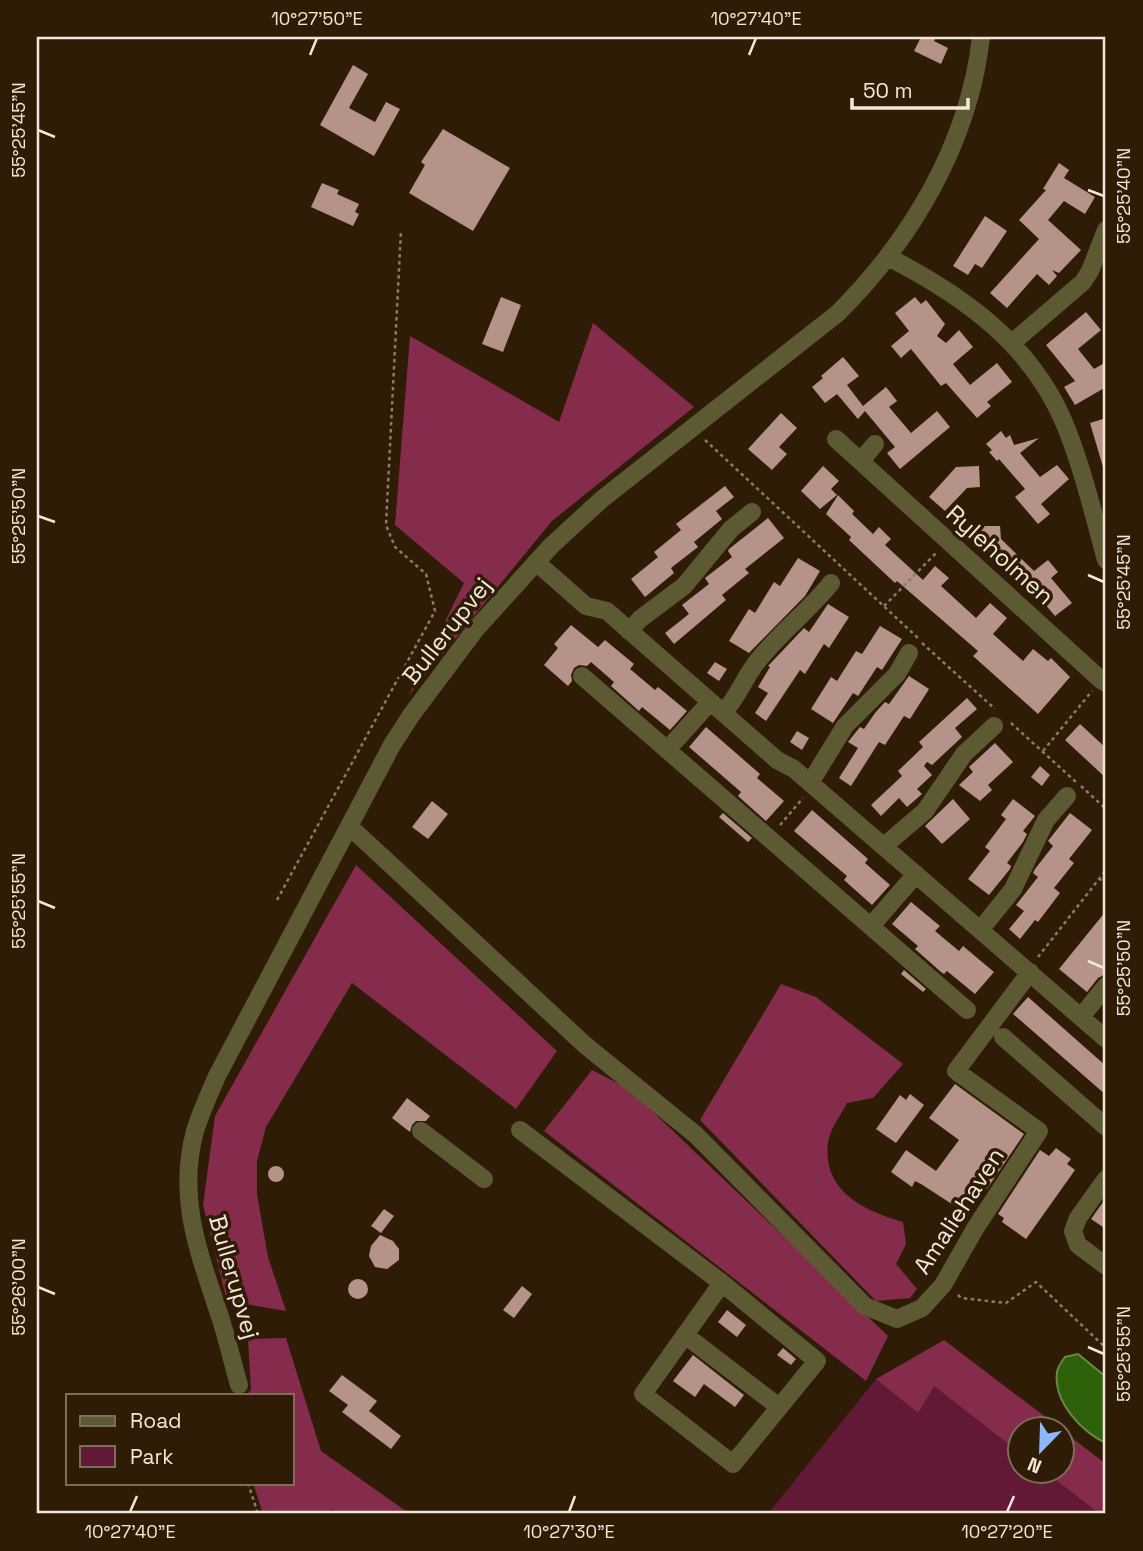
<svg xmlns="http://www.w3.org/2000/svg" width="1143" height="1551" viewBox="0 0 1143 1551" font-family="'Space Grotesk',sans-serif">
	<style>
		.green { fill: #621936 }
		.forest { fill: #852c4d }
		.water { fill: #2d610a; stroke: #688948; stroke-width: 2 }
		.building { fill: #b5938a }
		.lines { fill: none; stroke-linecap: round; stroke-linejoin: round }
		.path { stroke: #8a7b6a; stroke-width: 2.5; stroke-dasharray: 3.5 3.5; stroke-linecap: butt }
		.minor { stroke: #5d5933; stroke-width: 18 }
		.ticks { fill: none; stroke: #f3e7da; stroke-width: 2.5 }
		.labels { text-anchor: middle; stroke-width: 7; stroke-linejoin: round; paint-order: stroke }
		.street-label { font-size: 24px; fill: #f3e7da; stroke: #2e1c07 }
		.neatline { fill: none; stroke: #f3e7da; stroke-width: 2.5 }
		.ticks-label { font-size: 18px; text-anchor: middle; fill: #f3e7da }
	</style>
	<rect width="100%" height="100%" fill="#2e1c07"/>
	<!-- green -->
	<path class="green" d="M876 1379 918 1413 933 1385 1020 1453V1470L1044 1471 1100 1514H768Z"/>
	<!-- forest -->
	<path class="forest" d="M593 323 694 407 552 521 409 695 464 583 395 525 410 336 559 422Z
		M356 865 557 1051 516 1109 352 983 266 1127 257 1161V1194L268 1257 286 1311 227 1301 203 1205 215 1116Z
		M781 984 816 997 903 1064 873 1098 847 1103C841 1115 829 1130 828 1143 822 1191 864 1211 903 1222L906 1244 896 1264 917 1289 910 1298 876 1301 700 1120Z
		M592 1070 629 1089 888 1336 866 1381 544 1131Z
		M286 1338 321 1451 410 1514H338L331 1509 333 1514H263L253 1483H292V1395H246L251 1390 248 1339Z
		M944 1340 1060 1428H1020V1453L934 1386 918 1413 876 1379Z
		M1063 1431 1106 1464V1514H1100L1044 1471 1062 1470Z"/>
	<!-- water -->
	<path class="water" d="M1078 1354 1106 1377V1443C1082 1432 1053 1402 1057 1372 1058 1367 1062 1361 1065 1357Z"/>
	<!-- building -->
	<path class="building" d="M921 37H936L934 41 948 48 941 64 914 51Z
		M353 65 368 74 349 108 375 122 386 102 400 109 374 156 320 125Z
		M443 129 510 168 473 231 409 193 425 165 421 162Z
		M1059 163 1069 170 1064 178 1095 197 1085 214 1064 201 1048 220 1081 250 1059 273 1052 270 1057 276 1049 285 1037 274 1007 308 990 293 1039 239 1019 220 1046 190 1043 189Z
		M322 183 339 190 337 194 359 204 355 212 359 214 353 226 311 207Z
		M985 216 1007 231 982 268 975 264 968 275 953 266Z
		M501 297 521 305 503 352 482 344Z
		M915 297 921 304 926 300 945 324 937 336 946 343 959 330 973 347 953 364 970 385 997 363 1012 382 987 402 991 406 977 418 946 383 941 386 911 349 901 358 891 346 909 331 895 313Z
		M1086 312 1101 330 1078 349 1094 369 1106 362V387L1075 405 1064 387 1075 381 1046 345Z
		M843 357 859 376 847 385 863 406 886 387 897 401 889 407 911 433 937 411 950 427 900 469 887 453 895 447 865 411 858 419 837 394 825 403 812 387 823 378 821 376Z
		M781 413 797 428 779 447 787 454 772 470 748 449Z
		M1106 418V466L1103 467 1090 423Z
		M1001 431 1006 438 1010 435 1014 445 1039 438 1020 453 1040 477 1057 465 1069 479 1041 504 1050 514 1038 524 1015 497 1025 489 999 459 997 461 989 452 992 450 986 444Z
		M823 466 839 481 831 489 837 495 820 509 801 491Z
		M979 466 980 487 967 488 945 511 929 497 956 467Z
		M725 486 734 497 716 511 722 519 694 542 698 547 671 568 674 573 645 597 631 579 658 557 654 552 681 530 676 524Z
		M838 495 854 511 852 514 873 534 879 527 891 539 885 545 923 580 935 566 949 578 941 586 976 618 990 603 1007 618 993 634 1023 661 1033 649 1048 661 1051 658 1070 677 1038 714 973 656 978 651 897 581 895 583 849 540 851 537 826 514Z
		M768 518 784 538 745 569 749 573 722 595 726 600 674 644 665 633 689 614 682 605 709 584 705 578 732 557 728 551 729 549Z
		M981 526H1000L1001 539 1034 571 1048 560 1058 572 1051 578 1072 603 1055 616 1016 570 1011 576 981 548Z
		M798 558 820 571 805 596 749 653 729 641 749 609 755 613 774 582 780 586Z
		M828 604 849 617 829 648 824 644 805 674 800 670 766 721 755 713 768 693 758 687 770 667 768 666 804 628 809 632Z
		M571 625 598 647 605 640 634 664 630 669 655 690 658 687 687 711 670 730 642 707 639 711 611 686 614 682 591 662 587 666 579 665 574 668 571 675 572 681 568 686 544 665 558 648 554 644Z
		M880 626 902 639 882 670 877 667 858 696 853 693 833 723 811 709 831 677 837 681 856 651 862 654Z
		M715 662 727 669 719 681 707 673Z
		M909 676 929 689 910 719 904 716 885 745 879 742 851 786 839 778 858 748 848 742 860 727 864 729 875 713 885 702 889 704Z
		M967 698 977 709 955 728 962 737 932 765 927 762 924 766 932 775 917 789 922 794 907 807 899 798 881 816 871 805 902 776 898 771 923 747 919 742Z
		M1080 724 1106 748V778L1065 740Z
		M706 727 760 774 757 778 784 801 766 821 738 796 741 792 689 747Z
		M797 731 809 738 802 750 790 742Z
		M995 743 1013 762 988 785 992 790 980 801 959 785 973 772 969 767Z
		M1040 766 1050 775 1042 786 1031 777Z
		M953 799 970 819 942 844 925 826Z
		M1013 799 1035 816 1023 831 1027 834 1023 842 1007 863 1011 866 1010 869 989 895 968 879 990 851 985 847 1006 819 1001 815Z
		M432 801 448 814 428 839 412 827Z
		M812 810 868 859 865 863 890 885 872 905 844 880 847 876 794 831Z
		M723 813 752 838 748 842 719 817Z
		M1070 813 1092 830 1069 859 1074 863 1054 888 1060 893 1038 922 1035 920 1020 939 1009 929 1024 911 1016 905 1038 877 1033 873 1035 869 1053 846 1048 841Z
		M911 902 940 926 935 931 959 951 963 946 994 972 975 994 947 971 944 974 941 972 915 949 918 946 892 924Z
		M1106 911V974L1098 978 1087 992 1059 969Z
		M904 970 926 989 923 992 901 974Z
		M1028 997 1106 1066V1095L1013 1014Z
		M955 1084 1024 1134 987 1189 980 1184 961 1210 921 1184 915 1181 912 1187 891 1172 906 1150 936 1171 959 1140 929 1118Z
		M910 1094 924 1105 896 1143 876 1129 900 1095 906 1100Z
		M407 1098 430 1116 426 1121H416L412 1125 410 1132 392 1118Z
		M1056 1148 1071 1159 1067 1164 1075 1170 1026 1239 1002 1222 1004 1218 998 1214 1040 1150 1049 1156Z
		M268 1174a8 8 0 1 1 16 0a8 8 0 1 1-16 0Z
		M1106 1198V1229L1091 1219Z
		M384 1209 394 1216 381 1233 371 1226Z
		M380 1235 393 1241 399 1249V1260L387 1269 375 1267 369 1256 371 1246Z
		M348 1289a10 10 0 1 1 20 0a10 10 0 1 1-20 0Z
		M522 1286 532 1294 514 1318 503 1310Z
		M727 1310 746 1325 737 1337 718 1322Z
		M783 1348 796 1359 791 1365 777 1355Z
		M693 1355 744 1395 735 1407 704 1384 695 1397 673 1381Z
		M342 1375 377 1401 369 1411 401 1436 391 1449 342 1412 348 1405 329 1391Z"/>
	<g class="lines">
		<!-- path -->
		<path class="path" d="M705 440 918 638
			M884 606 936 553
			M922 643 995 709
			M1011 723 1076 782
			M1043 751 1092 691
			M1081 786 1106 809
			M780 825 803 798
			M1099 878 1106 884
			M277 900 435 611 426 574 395 547 386 525 401 230
			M1038 957 1106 870
			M958 1295 961 1298 1006 1303 1036 1282 1106 1348
			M248 1483 258 1514"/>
		<!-- minor -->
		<path class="minor" d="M888 257C964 296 1033 345 1066 427 1083 470 1094 516 1106 560
			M1012 343 1083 282 1090 271 1106 230
			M836 439 1101 680 1106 683
			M861 461 875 444
			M536 562 586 606 607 611 777 760 794 769 1106 1039
			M629 631 640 619 684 586 731 529 752 512
			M582 676 967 1010
			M723 713C737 698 744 679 756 663 778 634 808 612 831 583
			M667 750 710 702
			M810 783 845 726 897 674 909 653
			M349 826 585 1045 696 1135 865 1306 897 1319 922 1308 943 1285 976 1227 1039 1131 956 1071 1030 972
			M884 846 925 811 964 754 994 726
			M871 926 916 874
			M981 929 1013 889 1046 820 1067 796
			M1081 1017 1106 986
			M1003 1037 1106 1127
			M520 1130 722 1283 643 1394 733 1464 817 1361 722 1283
			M421 1131 484 1179
			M1106 1179 1078 1218 1073 1231 1078 1245 1106 1266
			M685 1335 779 1407
			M239 1385C233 1364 228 1343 222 1323 201 1257 176 1202 195 1131 201 1112 209 1094 217 1076L392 745 412 714 475 630 551 546 601 500 838 313C912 239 969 143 981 37"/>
	</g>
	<!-- ticks -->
	<path class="ticks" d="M310 55 317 38M749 55 756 38M38 130 55 137M1088 190 1104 196M38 516 55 522M1088 575 1104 582M38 901 55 908M1088 961 1104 968M38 1287 55 1294M1088 1347 1104 1354M130 1512 137 1496M569 1512 575 1496M1007 1512 1014 1496"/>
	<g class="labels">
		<!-- street labels -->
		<g class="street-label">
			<text transform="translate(1000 555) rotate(42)" y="8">Ryleholmen</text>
			<text transform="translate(447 631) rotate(-52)" y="8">Bullerupvej</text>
			<text transform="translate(959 1211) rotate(-57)" y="8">Amaliehaven</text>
			<text transform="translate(234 1277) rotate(74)" y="8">Bullerupvej</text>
		</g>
	</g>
	<!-- border -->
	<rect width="1143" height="1551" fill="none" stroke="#2e1c07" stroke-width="77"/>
	<!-- legend -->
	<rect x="66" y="1394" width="228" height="91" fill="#2e1c07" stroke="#7d6d5b" stroke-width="2"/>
	<rect x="80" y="1416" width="35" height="10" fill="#5d5933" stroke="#7d6d5b" stroke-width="2"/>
	<text x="130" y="1428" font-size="21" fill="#f3e7da">Road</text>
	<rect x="80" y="1446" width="35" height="21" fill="#621936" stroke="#7d6d5b" stroke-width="2"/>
	<text x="130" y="1464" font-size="21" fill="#f3e7da">Park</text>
	<!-- north arrow -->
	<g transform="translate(1041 1450) rotate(203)"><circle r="33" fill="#2e1c07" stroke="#7d6d5b" stroke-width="2"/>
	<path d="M0-5L12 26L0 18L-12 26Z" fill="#8db9fc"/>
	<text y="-10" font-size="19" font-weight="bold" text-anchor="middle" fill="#f3e7da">N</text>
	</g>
	<!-- scale -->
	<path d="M852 98v10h116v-10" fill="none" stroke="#f3e7da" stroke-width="3.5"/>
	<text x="863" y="98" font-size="21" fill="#f3e7da" stroke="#2e1c07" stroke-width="5" paint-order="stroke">50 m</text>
	<rect x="38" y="38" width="1066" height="1474" class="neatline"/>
	<g class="ticks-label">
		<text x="317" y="25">10°27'50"E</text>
		<text x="756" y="25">10°27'40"E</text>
		<text transform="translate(19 130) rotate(-90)" y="6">55°25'45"N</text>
		<text transform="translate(1124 196) rotate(-90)" y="6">55°25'40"N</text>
		<text transform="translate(19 516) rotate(-90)" y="6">55°25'50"N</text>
		<text transform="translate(1124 582) rotate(-90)" y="6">55°25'45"N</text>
		<text transform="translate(19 901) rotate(-90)" y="6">55°25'55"N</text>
		<text transform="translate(1124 968) rotate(-90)" y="6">55°25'50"N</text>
		<text transform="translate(19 1287) rotate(-90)" y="6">55°26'00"N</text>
		<text transform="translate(1124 1354) rotate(-90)" y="6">55°25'55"N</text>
		<text x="130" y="1538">10°27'40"E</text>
		<text x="569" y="1538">10°27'30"E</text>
		<text x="1007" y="1538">10°27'20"E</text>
	</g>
</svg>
